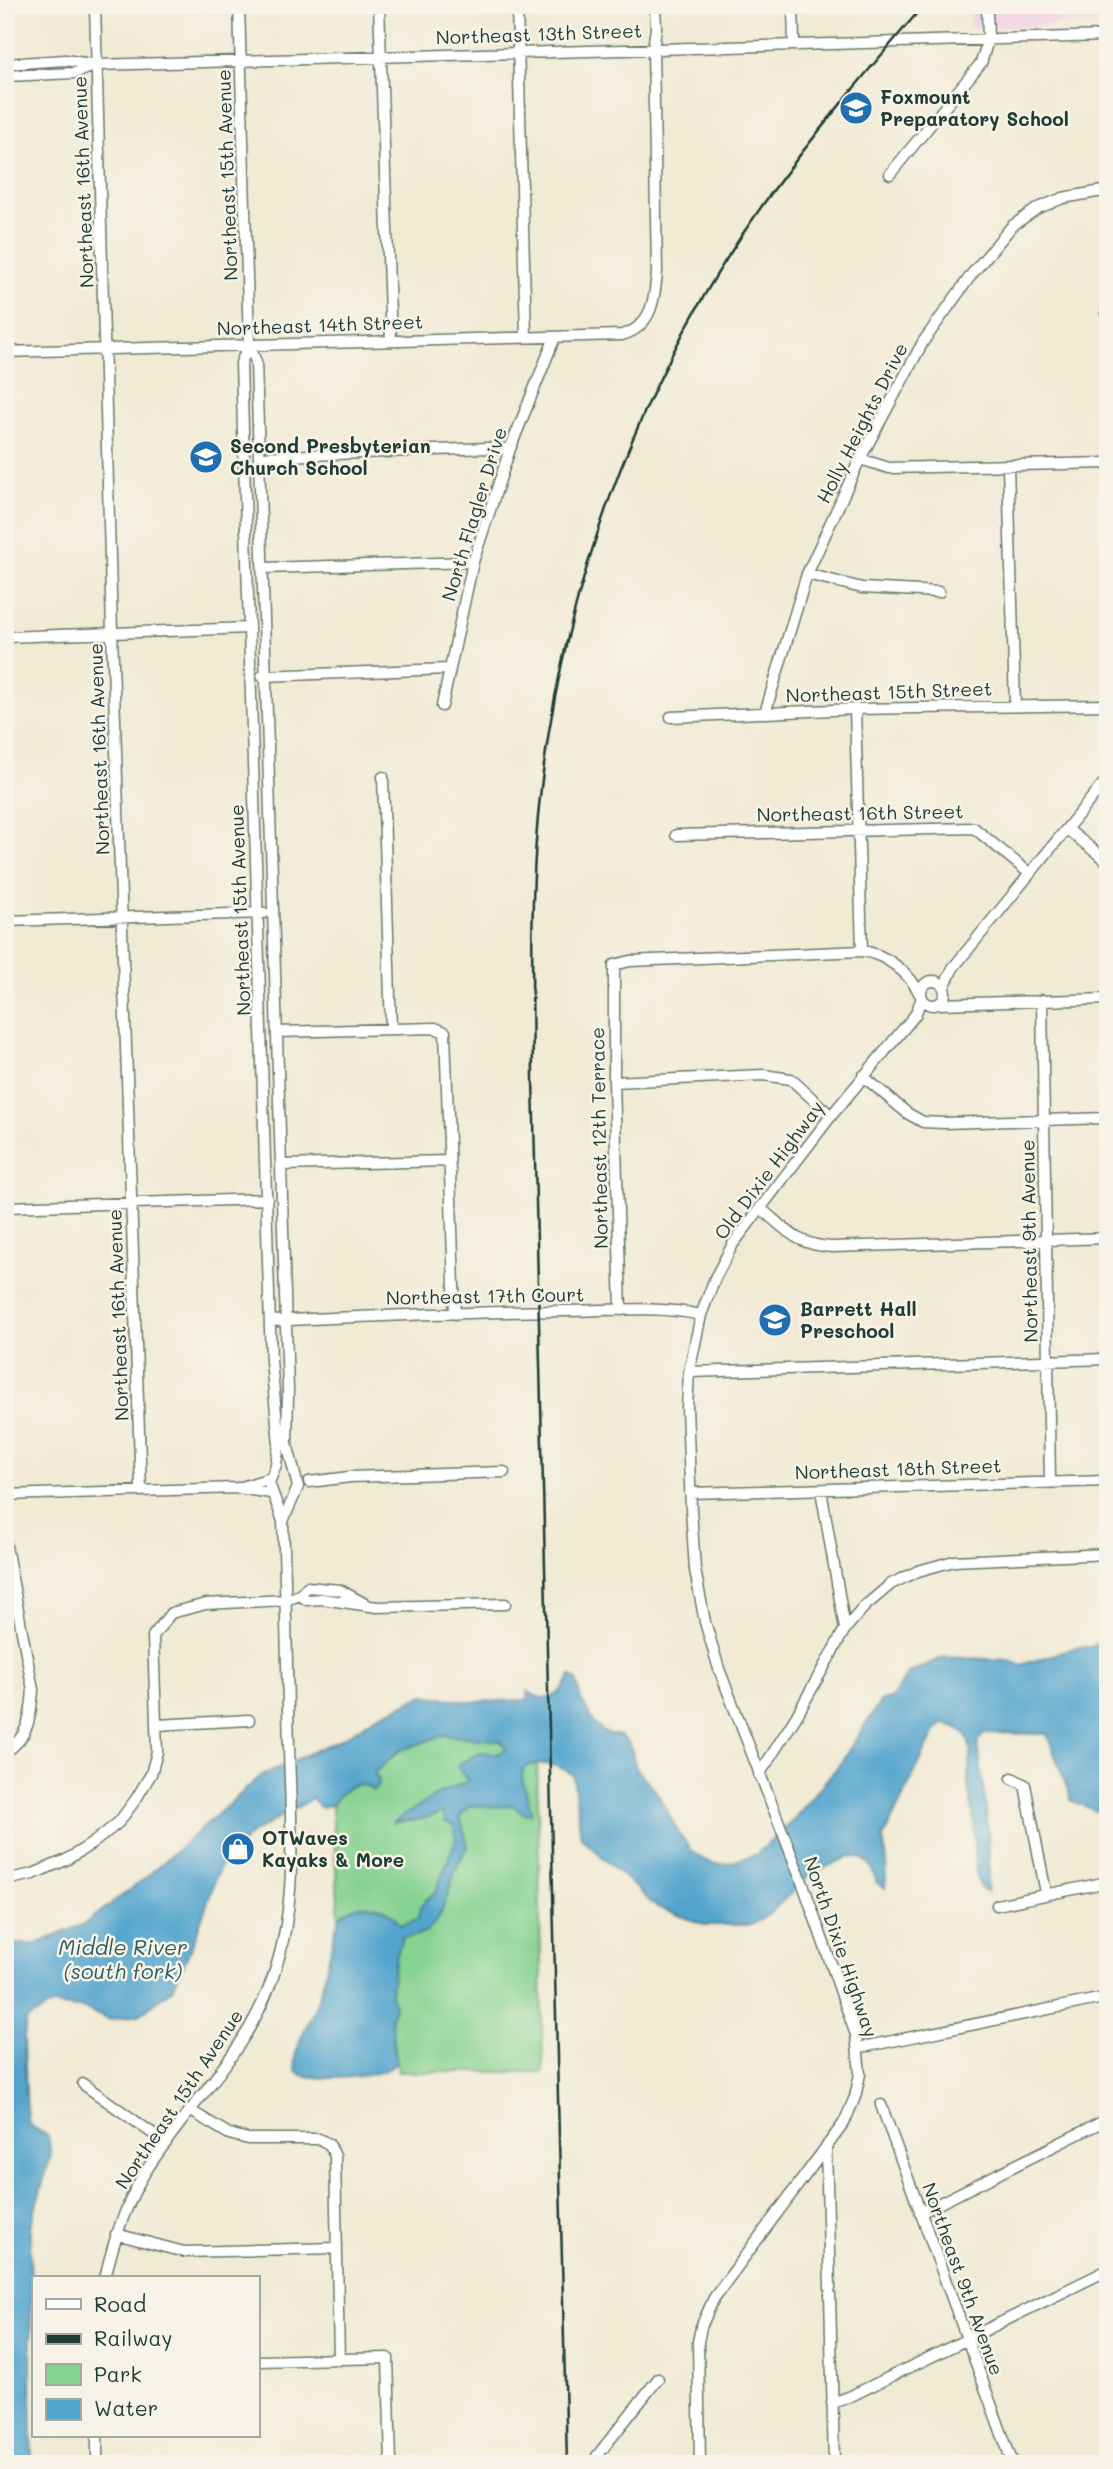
<svg xmlns="http://www.w3.org/2000/svg" width="1113" height="2469" viewBox="0 0 1113 2469" font-family="Mali,sans-serif">
	<style>
		.built { fill: #f1d0e3 }
		.green { fill: #85d291; stroke: #528862; stroke-width: 2 }
		.water { fill: #53a4cd; stroke: #397080; stroke-width: 2 }
		.lines { fill: none; stroke-linecap: round; stroke-linejoin: round }
		.minor-casing { stroke: #687a6c; stroke-width: 13 }
		.minor { stroke: #fff; stroke-width: 10 }
		.rail { stroke: #1f3d34; stroke-width: 2.5 }
		.labels { text-anchor: middle; stroke-width: 5; stroke-linejoin: round; paint-order: stroke }
		.street-label { font-size: 19px; fill: #1f3d34; stroke: #f7f3e8 }
		.poi-label { font-size: 19px; font-weight: bold; fill: #1f3d34; stroke: #f7f3e8; text-anchor: start }
		.water-label { font-size: 21px; font-style: italic; fill: #2f5c62; stroke: #f7f3e8 }
	</style>
	<rect width="100%" height="100%" fill="#f7f3e8"/>
	<filter id="ink" filterUnits="userSpaceOnUse"><feTurbulence type="fractalNoise" baseFrequency=".0143" numOctaves="2"/><feDisplacementMap in="SourceGraphic" scale="14" xChannelSelector="R" yChannelSelector="G"/><feConvolveMatrix kernelMatrix="1 2 1 2 8 2 1 2 1" color-interpolation-filters="sRGB"/></filter>
	<filter id="wash" filterUnits="userSpaceOnUse"><feTurbulence type="fractalNoise" baseFrequency=".00686" numOctaves="4" result="noise"/><feDisplacementMap in="SourceGraphic" scale="28" xChannelSelector="R" yChannelSelector="G"/><feGaussianBlur stdDeviation="1.57" result="paint"/><feColorMatrix in="noise" values="0 0 0 0 0 0 0 0 0 0 0 0 0 0 0 0 0 1.4 0 .05"/><feComposite in="paint" operator="in"/></filter>
	<g filter="url(#wash)">
		<rect width="100%" height="100%" fill="#f1ead4"/>
		<!-- built -->
		<path class="built" d="M972 5H1108V23L970 28Z"/>
		<!-- green -->
		<path class="green" d="M445 1725 507 1732 537 1758 543 2072H398L391 2018 394 2006 391 1995 393 1969 402 1937 344 1912 339 1918 332 1805 339 1794 406 1742Z"/>
		<!-- water -->
		<path class="water" d="M1108 1637V1811H1096L1072 1801 1047 1734 985 1733 978 1741C982 1791 994 1841 987 1892L981 1889C971 1865 976 1839 973 1814 972 1803 968 1794 968 1782 968 1768 973 1753 968 1739 964 1728 953 1725 942 1724L935 1731 883 1838 887 1862 885 1888 877 1883 870 1864 860 1857 850 1856 811 1874 768 1915 751 1925H706L656 1907 581 1837 573 1775C557 1764 543 1761 524 1767L522 1777 532 1813 525 1814 512 1805C497 1809 485 1805 470 1806L460 1816 468 1847C444 1875 452 1939 402 1937L393 1969 391 1995 394 2006 391 2018 396 2063C384 2079 315 2082 297 2073 288 2055 307 2028 314 2010 326 1981 329 1949 339 1918 354 1899 389 1902 400 1925L418 1919C419 1906 424 1899 435 1894L456 1839 454 1825 445 1822 443 1812 418 1820 392 1823 438 1794 468 1781 457 1765 481 1752 498 1754 506 1749 501 1741 444 1735 399 1751 374 1773 379 1779 378 1786 373 1791C357 1775 342 1790 332 1805L320 1807 312 1799 251 1834 220 1866 194 1941 173 1988 139 2015 108 2020 86 2009 53 2005 26 2020 24 2038 27 2120 31 2126 48 2136 51 2155 30 2227 32 2459H5V1944H37L84 1924 143 1880 262 1775 345 1737 374 1718 424 1695 470 1702 527 1700V1691C531 1693 534 1696 538 1697 554 1703 564 1688 571 1676L576 1679 581 1700 595 1724 604 1732 620 1736 630 1744 636 1768 656 1791 680 1835 692 1851 702 1859 714 1864H726L757 1854 794 1819 839 1765 881 1701 891 1699 908 1673 944 1657 1010 1660 1021 1665 1077 1647H1091Z"/>
	</g>
	<g filter="url(#ink)">
		<g class="lines">
			<defs>
				<path id="minor" d="M95 5 112 632 141 1491
					M239 5 249 344 256 362 288 1391 287 1443 298 1487 283 1521
					M379 5 391 341
					M517 5 526 337
					M793 5 794 44
					M5 64 65 60 97 65 1108 36
					M5 76 75 73 94 66
					M890 174 981 63 988 40 987 5
					M1106 314H1108
					M5 352 622 335C652 327 655 298 657 271L653 49 656 28 655 5
					M259 457 488 448 510 449
					M860 459 889 468 1108 463
					M1008 465 1015 706
					M263 568 473 562
					M807 574 862 588 939 592
					M5 637 249 628
					M262 676 448 669
					M442 706 473 562 510 449 555 337
					M855 709 862 951
					M765 713 807 574 860 459 923 342 972 274 1012 226 1038 208 1063 198 1108 190
					M671 717 855 709 1108 705
					M383 777 391 1029
					M1067 829 1108 862
					M676 835 974 828 1029 873
					M5 921 264 913
					M921 993a12 12 0 1 1 24 0a12 12 0 1 1-24 0Z
					M944 987 953 968 1108 778
					M1042 1000 1050 1482
					M937 1004 1108 999
					M277 1032 435 1028 445 1032 455 1314
					M863 1076 907 1113 923 1122 944 1123 1108 1118
					M614 1082 763 1075 791 1079 831 1116
					M281 1165 449 1161
					M5 1207 267 1199
					M760 1208C787 1230 796 1245 832 1247L1108 1238
					M621 1310 614 1082V965L630 961 862 951C886 954 910 973 921 996
					M270 1321C367 1316 465 1312 563 1311 608 1311 656 1305 701 1315
					M689 1372 1108 1359
					M271 1478 238 1488 271 1493
					M309 1482 350 1477 504 1472
					M821 1490 845 1629
					M690 1493 1108 1481
					M5 1495 238 1488
					M5 1541 33 1690C31 1715 29 1738 5 1752
					M300 1595 307 1600 322 1599 377 1607 505 1604
					M157 1725 249 1720
					M759 1775 796 1717 845 1629 865 1606 891 1584 918 1571 954 1561 1108 1554
					M1012 1778 1025 1785 1046 1893
					M5 1880 33 1874 66 1860 93 1843 119 1822 136 1799 151 1774 157 1752 153 1636 171 1613 206 1604 286 1600 300 1595 307 1587 340 1590 367 1605
					M997 1905 1108 1882
					M858 2048 1108 1997
					M83 2084 166 2143
					M881 2105 1013 2464
					M191 2111 229 2134 248 2139H319L329 2144 335 2156 339 2360
					M826 2149 830 2288
					M920 2213 1108 2119
					M116 2234 184 2252 336 2248
					M105 2278C113 2243 123 2211 141 2179 181 2112 242 2060 270 1985 299 1910 291 1828 289 1749 287 1673 286 1597 283 1521L269 1483 276 1465 279 1444 271 1361 241 363 249 344
					M830 2294 834 2464
					M257 2361 388 2358 391 2464
					M832 2403 849 2397 1108 2270
					M97 2436V2464
					M597 2464V2456L658 2379
					M700 2464 698 2342 701 2327 714 2298 844 2123 855 2097 860 2074 856 2035 804 1887 719 1669 705 1622 695 1570 691 1509 687 1408 689 1372 701 1315 715 1278 733 1244 831 1116 915 1015 922 998"/>
			</defs>
			<!-- minor casing -->
			<use href="#minor" class="minor-casing"/>
			<!-- minor -->
			<use href="#minor" class="minor"/>
			<!-- rail -->
			<path class="rail" d="M567 2464 533 1079C532 974 529 869 544 765 571 565 646 368 764 203 814 134 869 69 924 5"/>
		</g>
	</g>
	<!-- icons -->
	<defs>
		<symbol id="school-disc" viewBox="-11 -11 22 22"><circle r="9.5" fill="#1f6fb2" stroke="#f7f3e8"/><path d="M0-5L7-2L0 1L-7-2ZM-4 1L0 2.5L4 1V4Q0 6-4 4Z" fill="#fff"/></symbol>
		<symbol id="shop-disc" viewBox="-11 -11 22 22"><circle r="9.5" fill="#1f6fb2" stroke="#f7f3e8"/><path d="M-5-2.5h2.3a2.7 3.5 0 0 1 5.4 0H5L5.5 6h-11ZM-1.5-2.5h3a1.5 2.3 0 0 0-3 0Z" fill="#fff"/></symbol>
	</defs>
	<g fill-rule="evenodd">
		<use href="#school-disc" x="837" y="89" width="38" height="38"/>
		<use href="#school-disc" x="187" y="438" width="38" height="38"/>
		<use href="#school-disc" x="756" y="1301" width="38" height="38"/>
		<use href="#shop-disc" x="219" y="1830" width="38" height="38"/>
	</g>
	<g class="labels">
		<!-- street labels -->
		<g class="street-label">
			<text transform="translate(539 34) rotate(-2)" y="7">Northeast 13th Street</text>
			<text transform="translate(227 175) rotate(-92)" y="7">Northeast 15th Avenue</text>
			<text transform="translate(83 182) rotate(-92)" y="7">Northeast 16th Avenue</text>
			<text transform="translate(320 325) rotate(-2)" y="7">Northeast 14th Street</text>
			<text transform="translate(862 423) rotate(-63)" y="7">Holly Heights Drive</text>
			<text transform="translate(474 514) rotate(-73)" y="7">North Flagler Drive</text>
			<text transform="translate(889 692) rotate(-2)" y="7">Northeast 15th Street</text>
			<text transform="translate(99 749) rotate(-92)" y="7">Northeast 16th Avenue</text>
			<text transform="translate(860 813) rotate(-1)" y="7">Northeast 16th Street</text>
			<text transform="translate(240 910) rotate(-92)" y="7">Northeast 15th Avenue</text>
			<text transform="translate(599 1138) rotate(-91)" y="7">Northeast 12th Terrace</text>
			<text transform="translate(769 1170) rotate(-53)" y="7">Old Dixie Highway</text>
			<text transform="translate(1029 1241) rotate(-91)" y="7">Northeast 9th Avenue</text>
			<text transform="translate(485 1296) rotate(-1)" y="7">Northeast 17th Court</text>
			<text transform="translate(118 1315) rotate(-92)" y="7">Northeast 16th Avenue</text>
			<text transform="translate(898 1469) rotate(-2)" y="7">Northeast 18th Street</text>
			<text transform="translate(841 1947) rotate(71)" y="7">North Dixie Highway</text>
			<text transform="translate(179 2099) rotate(-56)" y="7">Northeast 15th Avenue</text>
			<text transform="translate(963 2279) rotate(70)" y="7">Northeast 9th Avenue</text>
		</g>
		<!-- poi labels -->
		<g class="poi-label">
			<text x="880" y="104">Foxmount<tspan x="880" dy="22">Preparatory School</tspan></text>
			<text x="230" y="453">Second Presbyterian<tspan x="230" dy="22">Church School</tspan></text>
			<text x="800" y="1316">Barrett Hall<tspan x="800" dy="22">Preschool</tspan></text>
			<text x="262" y="1845">OTWaves<tspan x="262" dy="22">Kayaks &amp; More</tspan></text>
		</g>
		<!-- water labels -->
		<g class="water-label">
			<text x="123" y="1955">Middle River<tspan x="123" dy="24">(south fork)</tspan></text>
		</g>
	</g>
	<!-- margin -->
	<rect width="1113" height="2469" fill="none" stroke="#f7f3e8" stroke-width="28"/>
	<!-- legend -->
	<rect x="32" y="2276" width="228" height="161" fill="#f7f3e8" stroke="#a1aaa0" stroke-width="2"/>
	<rect x="46" y="2299" width="35" height="10" fill="#ffffff" stroke="#a1aaa0" stroke-width="2"/>
	<text x="94" y="2312" font-size="21" fill="#1f3d34">Road</text>
	<rect x="46" y="2334" width="35" height="10" fill="#1f3d34" stroke="#a1aaa0" stroke-width="2"/>
	<text x="94" y="2346" font-size="21" fill="#1f3d34">Railway</text>
	<rect x="46" y="2364" width="35" height="21" fill="#85d291" stroke="#a1aaa0" stroke-width="2"/>
	<text x="94" y="2382" font-size="21" fill="#1f3d34">Park</text>
	<rect x="46" y="2399" width="35" height="21" fill="#53a4cd" stroke="#a1aaa0" stroke-width="2"/>
	<text x="94" y="2416" font-size="21" fill="#1f3d34">Water</text>
</svg>
